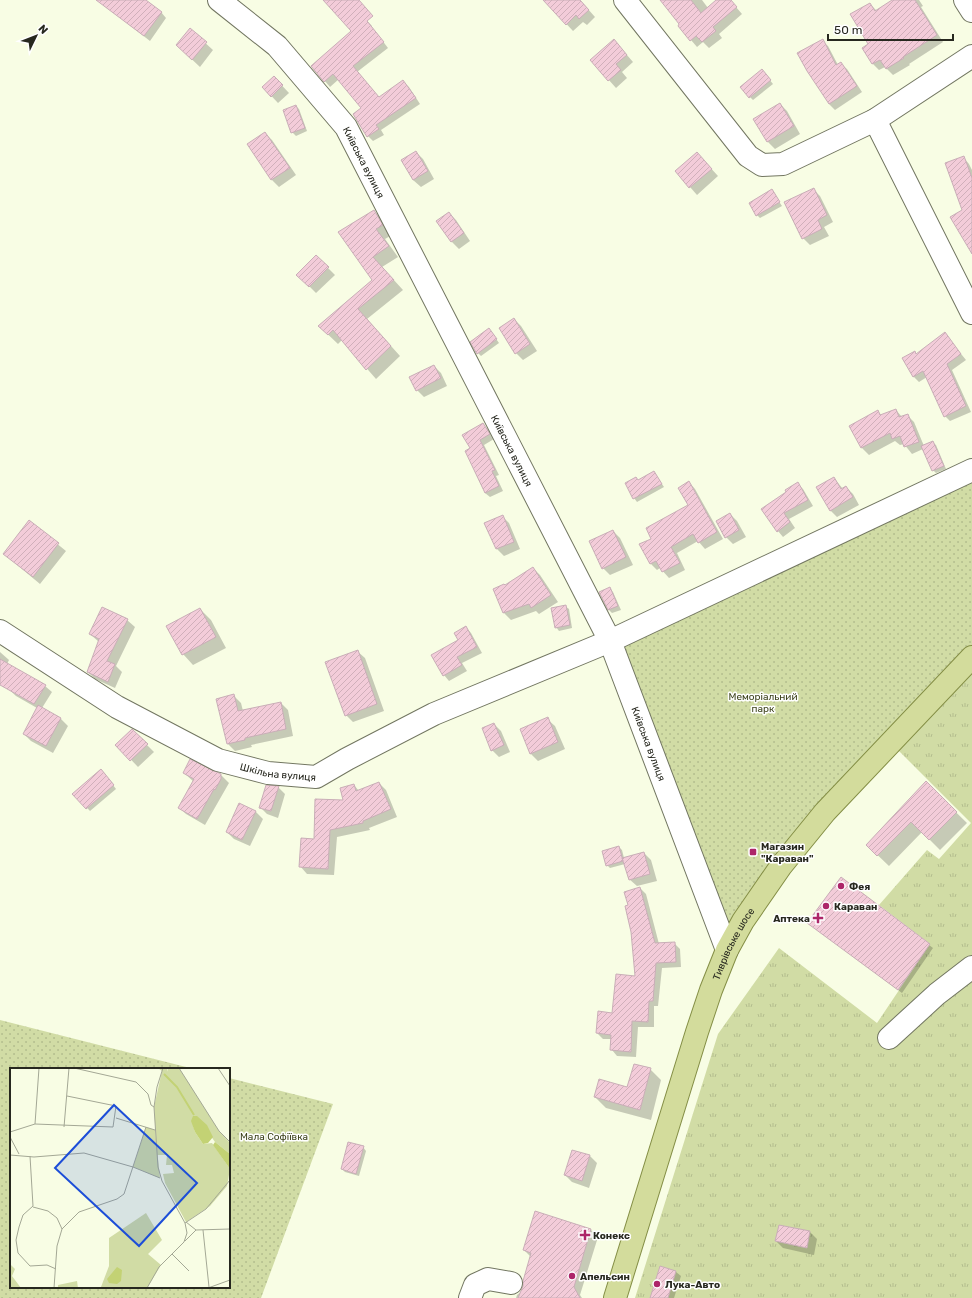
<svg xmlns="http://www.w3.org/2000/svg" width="972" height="1298" viewBox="0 0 972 1298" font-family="Rubik,sans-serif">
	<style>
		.grass { fill: url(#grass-tufts) }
		.park { fill: url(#park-dots) }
		.shadow { fill: #0003 }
		.building { fill: url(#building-hatch); stroke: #c9aeb7 }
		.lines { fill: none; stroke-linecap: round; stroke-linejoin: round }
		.minor-casing { stroke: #727661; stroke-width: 24 }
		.major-casing { stroke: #848e45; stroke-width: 24 }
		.minor { stroke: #fff; stroke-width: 22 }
		.major { stroke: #d3dc9c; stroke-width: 22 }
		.poi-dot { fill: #ad2569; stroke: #fff; stroke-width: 1.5 }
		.labels { text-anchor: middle; stroke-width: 3; stroke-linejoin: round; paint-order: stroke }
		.street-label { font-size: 10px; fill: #27281f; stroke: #fff }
		.park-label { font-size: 10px; fill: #3b411a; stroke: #fff }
		.poi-label { font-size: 10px; font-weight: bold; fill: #27281f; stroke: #fff; text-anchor: start }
		.inset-river { fill: none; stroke: #c3d274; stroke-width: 2 }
		.inset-road { fill: none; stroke: #a4a895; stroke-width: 1 }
		.view { fill: #1d4ed8; fill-opacity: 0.15; stroke: #1d4ed8; stroke-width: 2 }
		.inset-edge { fill: none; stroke: #27281f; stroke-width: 2 }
	</style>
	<defs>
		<pattern id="grass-tufts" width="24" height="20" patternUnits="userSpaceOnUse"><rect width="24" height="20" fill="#d1dca5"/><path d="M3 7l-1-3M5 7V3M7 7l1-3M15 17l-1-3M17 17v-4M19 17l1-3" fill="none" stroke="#b3bd8e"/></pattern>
		<pattern id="park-dots" width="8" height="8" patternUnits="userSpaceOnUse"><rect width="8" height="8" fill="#d1dca5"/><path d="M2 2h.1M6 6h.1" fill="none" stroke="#b3bd8e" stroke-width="1.8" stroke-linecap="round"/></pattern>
		<pattern id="building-hatch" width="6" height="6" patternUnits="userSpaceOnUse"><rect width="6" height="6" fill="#f3ccd9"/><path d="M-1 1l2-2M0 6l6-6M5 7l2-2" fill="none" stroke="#d0afba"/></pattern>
	</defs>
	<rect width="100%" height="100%" fill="#f8fde4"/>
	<!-- grass -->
	<path class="grass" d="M972 657V1298H635L718 1034 779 948 877 1023 930 944 879 905 927 850 939 859 971 823 891 743Z"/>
	<!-- park -->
	<path class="park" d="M972 470V657L825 812 727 950 610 641Z
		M0 1020 194 1069H11V1287H229V1078L333 1104 261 1298H0Z"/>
	<!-- shadow -->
	<path class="shadow" d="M97 0H134L161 12 166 18 150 41Z
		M329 0H347L372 26V27L388 48 357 72 379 98 403 82 409 87 420 104 381 130 384 135 373 141 368 136 363 108 339 79 330 87 312 66 352 32Z
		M544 0H580L595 17 587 25 583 22 573 31Z
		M661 0H702L708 8 718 0H730L742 14 719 34 722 38 709 48 703 42 697 47 679 26 681 25Z
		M894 0H919L923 6 921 7 943 42 909 64 910 65 893 75 885 67 879 70 873 64 864 48 870 45V4L877 11Z
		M190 29 213 50 200 67 184 52Z
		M822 41 828 46 838 65 841 64 847 69 862 92 835 110 829 104 808 70Z
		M621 48 633 62 622 72 627 78 616 88 591 60Z
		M765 74 773 84 753 100 750 97Z
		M274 77 289 93 278 103 263 87Z
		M780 104 787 111 800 134 775 149 768 142 754 119Z
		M296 106 299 109 307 131 296 136 292 132Z
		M265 133 272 140 296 175 279 187 272 180 248 145Z
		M416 152 423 159 434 179 421 187 413 180 402 161Z
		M697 153 718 176 697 195 676 171Z
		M964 158 969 164 972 170V250L964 210Z
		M813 189 820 196 833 222 824 227 829 236 810 245 803 238Z
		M772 191 782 206 760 218 757 215Z
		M374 211 384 221 392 235 385 239 398 257 382 267 403 290 367 319 400 356 376 379 342 340 338 344 319 326 373 280 339 232Z
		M449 213 456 220 470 241 459 249 452 242 438 221Z
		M316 256 335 275 316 293 298 275Z
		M514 319 521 326 537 351 523 360 516 353Z
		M492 333 499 343 481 356 478 353Z
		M945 334 966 360 952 370 971 412 950 421 945 416 927 377 919 382 914 377 915 353 917 355Z
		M434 366 441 373 447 386 424 397 417 390Z
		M896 410 902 417 907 415 914 422 924 446 932 442 936 445 946 469 936 473 933 470 923 449 912 454 904 444 900 445 895 441 869 455 862 448 850 426 878 411 882 416Z
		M483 425 488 429 494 439 484 445 499 475 496 476 503 491 490 497 485 493 472 449Z
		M654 472 664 487 637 502 634 498 626 483 638 481Z
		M834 478 843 489 846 487 853 494 859 505 837 517 830 510Z
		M689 482 695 489 723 539 705 549 698 541 677 553 685 570 669 578 660 568 657 570 651 564 652 539 689 506Z
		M798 484 803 489 813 506 789 519 795 528 783 537 778 531 763 509Z
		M730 514 737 521 746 537 733 544 726 537Z
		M502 516 509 523 520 549 504 556 497 549 486 523Z
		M29 521 66 551 40 584 4 554Z
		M613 531 620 538 633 565 610 575 603 568Z
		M533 568 540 575 558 602 539 614 536 611 511 620 504 613 505 586Z
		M610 589 613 592 621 610 612 613 609 610 600 593Z
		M565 606 569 609 572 628 559 631 556 627Z
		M103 608 127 620 135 627 116 666 122 672 115 688 95 679 88 672 99 642 90 634Z
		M200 609 211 620 226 648 193 665 183 654Z
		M466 627 471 633 482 653 462 663 467 671 449 681 444 675Z
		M357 651 365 658 384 711 353 722 346 715Z
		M0 652 9 660 7 664 45 686 52 692 42 708 61 719 68 726 53 753 31 741 24 734 37 708 16 696 0 681Z
		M234 696 241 703 243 711 281 703 288 710 293 736 251 745 252 747 235 751 228 744 217 699Z
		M547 719 555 726 565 749 538 761 531 754Z
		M494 724 501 731 510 752 499 757 492 750Z
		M132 730 154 752 138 767 117 745Z
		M212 772 222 776 229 783 205 825 186 814 179 807 194 782 184 773Z
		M104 773 116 789 90 811 74 794Z
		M379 783 386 790 397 817 369 828 370 830 337 837 334 875 307 874 300 866 315 840 344 801 354 785 359 791Z
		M926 783 967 823 940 850 922 832 889 866 867 845Z
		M278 787 285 794 278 818 267 814 260 807Z
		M240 804 256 812 263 819 250 846 234 839 227 832Z
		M619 847 622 850 624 858 644 853 651 860 657 881 637 886 629 879 625 864 610 868 607 865Z
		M842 879 933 948 902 993 812 926Z
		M640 888 646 894 659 944 674 943 680 949 681 967 662 968 658 1006H654V1027H638L636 1057 617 1056 612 1050V1039H603L597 1033 613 1014 636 977 629 906Z
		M650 1069 661 1080 651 1120 606 1108 595 1097 628 1088Z
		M363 1147 366 1151 359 1176 345 1172 342 1169Z
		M573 1151 590 1156 597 1163 589 1188 572 1182 565 1175Z
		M536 1212 591 1230 598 1237 580 1295 582 1298H516L517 1295 522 1291 531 1257 524 1250Z
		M780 1226 810 1232 817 1239 814 1255 783 1248 776 1241Z
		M676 1272 681 1276 674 1298H651Z"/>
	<!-- building -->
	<path class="building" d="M96 0H146L162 12 144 36Z
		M323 0H359L373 16 367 21 384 42 353 66 379 97 403 80 416 98 376 125 379 129 367 137 353 114 361 108 333 74 324 82 311 66 351 31Z
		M543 0H580L589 10 579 19 576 15 566 25Z
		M660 0H691L701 13 716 0H731L737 7 713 27 716 31 702 42 696 36 690 41 678 26 679 24Z
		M892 0H915L937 35 903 57 904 58 886 69 880 60 872 64 862 48 868 44 850 14 870 3 875 11Z
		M190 28 207 42 192 60 176 45Z
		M614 39 627 55 616 64 621 70 608 81 590 60Z
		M823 39 836 65 841 62 857 86 829 104 807 71 797 53Z
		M762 69 771 80 749 98 740 87Z
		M274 76 283 85 271 97 262 87Z
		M780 103 794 126 767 142 753 119Z
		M296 105 305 128 291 133 283 110Z
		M265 132 290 168 271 180 247 144Z
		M416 151 428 171 413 180 401 160Z
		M697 152 712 169 689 188 675 171Z
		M964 156 972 178V254L950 217 962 210 945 163Z
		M814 188 827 215 818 220 822 229 802 239 784 202Z
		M772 189 780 202 756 216 749 203Z
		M374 210 383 225 376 229 389 246 373 257 394 280 358 309 391 346 366 370 333 330 328 335 318 326 372 280 338 232Z
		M449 212 464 233 451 242 436 221Z
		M316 255 329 267 309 287 296 275Z
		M514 318 530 344 515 354 499 328Z
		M489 328 497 339 477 354 470 342Z
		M945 332 961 354 947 364 966 406 944 417 923 371 913 377 902 358 915 351 916 354Z
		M434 365 441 378 416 391 409 377Z
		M896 409 899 417 908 414 919 442 904 447 900 436 892 439 890 433 861 448 849 426 878 410 880 415Z
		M483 423 490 434 480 440 495 470 492 471 499 486 485 493 465 451 470 448 462 435Z
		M933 441 944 466 932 471 921 446Z
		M654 471 662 484 633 499 625 483 636 477 638 480Z
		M834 477 841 489 846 486 853 497 830 511 816 487Z
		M689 481 717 532 698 543 693 534 671 547 680 563 662 572 656 561 650 564 639 544 651 539 646 528 688 505 678 488Z
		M798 482 808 500 784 513 790 522 777 532 761 509 786 492 785 490Z
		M730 513 739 530 725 538 716 521Z
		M503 515 514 542 496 549 484 523Z
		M29 520 59 543 33 577 3 554Z
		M613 530 626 557 602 569 589 541Z
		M533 567 551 595 531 608 529 604 503 613 493 589 504 584 505 585Z
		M610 587 618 606 608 610 599 592Z
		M566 605 570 625 555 628 551 608Z
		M102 607 128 619 107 661 115 664 108 682 87 672 99 639 89 634Z
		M200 608 216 637 182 655 166 626Z
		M466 626 477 647 457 657 462 665 443 676 431 655 458 640 454 633Z
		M358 650 377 704 345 716 325 662Z
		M0 659 46 685 34 704 0 685Z
		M234 694 238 711 281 702 286 729 245 738V740L227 744 216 699Z
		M38 705 61 718 46 746 23 734Z
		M548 717 558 742 530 754 520 729Z
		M494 723 504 745 491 751 482 728Z
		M132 729 148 744 130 761 115 745Z
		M190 759 221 774V779L215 790 214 789 197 819 178 808 194 779 183 773Z
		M101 769 114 785 86 809 72 794Z
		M926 781 957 812 929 840 911 822 877 856 866 845Z
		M379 782 391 809 363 821V823L330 830 328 869 299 867 301 838 314 839 315 799 343 800 340 788 354 784 356 791Z
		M266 785 279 786 271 811 259 808Z
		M239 803 256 811 242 840 226 832Z
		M619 846 623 861 606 866 602 851Z
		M644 852 650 874 629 880 622 858Z
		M841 877 930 944 898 990 807 923Z
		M640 887 655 943 675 942 676 962 656 963 653 1001H649L648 1022 632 1021 631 1052 610 1050 611 1035 596 1033 598 1011 612 1013 616 974 635 976 631 932 625 906 628 905 624 892Z
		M634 1064 651 1068 640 1110 594 1097 599 1079 627 1087Z
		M348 1142 364 1146 356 1174 341 1169Z
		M572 1150 590 1155 582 1181 564 1175Z
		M535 1211 591 1229 574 1287 580 1298H518L523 1286V1281L531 1253 523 1250Z
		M779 1225 810 1231 807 1248 775 1241Z
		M660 1266 676 1271 668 1298H650Z"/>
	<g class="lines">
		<defs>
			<g id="minor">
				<path id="s1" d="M219 0 277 46 346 127 610 641 727 950"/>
				<path d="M625 0 748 156 762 165 783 164 875 120 972 56"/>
				<path d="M965 0 972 11"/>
				<path d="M875 120 972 313"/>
				<path id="s2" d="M0 631 117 707 218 760 268 773 316 777 347 759 434 714 610 641 972 470"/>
				<path d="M889 1038 937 994 972 967"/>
				<path d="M470 1298 475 1285 488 1279 511 1283"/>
			</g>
			<g id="major">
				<path id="s3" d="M615 1298 697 1032 711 990 727 950 743 921 781 866 825 812 972 657"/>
			</g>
		</defs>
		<!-- minor casing -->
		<use href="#minor" class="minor-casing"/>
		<!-- major casing -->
		<use href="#major" class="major-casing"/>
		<!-- minor -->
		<use href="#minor" class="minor"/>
		<!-- major -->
		<use href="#major" class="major"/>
	</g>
	<!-- markers -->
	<g class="poi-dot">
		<rect x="749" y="848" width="8" height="8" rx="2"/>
		<circle cx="841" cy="886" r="4"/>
		<circle cx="826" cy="906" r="4"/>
		<path d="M816 912h4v4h4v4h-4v4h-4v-4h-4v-4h4z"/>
		<path d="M583 1229h4v4h4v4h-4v4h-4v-4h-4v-4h4z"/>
		<circle cx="572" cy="1276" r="4"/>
		<circle cx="657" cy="1284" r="4"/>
	</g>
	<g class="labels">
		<!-- street labels -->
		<g class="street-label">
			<text dy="4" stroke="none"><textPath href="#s1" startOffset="220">Київська вулиця</textPath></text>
			<text dy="4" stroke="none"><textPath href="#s1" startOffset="544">Київська вулиця</textPath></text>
			<text dy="4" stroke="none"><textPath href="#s1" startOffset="868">Київська вулиця</textPath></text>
			<text dy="4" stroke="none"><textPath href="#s2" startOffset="315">Шкільна вулиця</textPath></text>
			<text dy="4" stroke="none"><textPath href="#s3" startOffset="374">Тиврівське шосе</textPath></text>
		</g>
		<!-- park labels -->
		<g class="park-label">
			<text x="763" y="700">Меморіальний<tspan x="763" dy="12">парк</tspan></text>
			<text x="274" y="1140">Мала Софіївка</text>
		</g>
		<!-- poi labels -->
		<g class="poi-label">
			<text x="761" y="850">Магазин<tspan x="761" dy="12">"Караван"</tspan></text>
			<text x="849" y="890">Фея</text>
			<text x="834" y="910">Караван</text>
			<text x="810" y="922" text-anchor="end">Аптека</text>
			<text x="593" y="1239">Конекс</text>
			<text x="580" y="1280">Апельсин</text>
			<text x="665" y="1288">Лука-Авто</text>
		</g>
	</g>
	<!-- overview -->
	<g transform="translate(10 1068)">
		<rect width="220" height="220" fill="#f8fde4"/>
		<path d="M148 0H158L157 2 181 50 185 64 193 76 202 75 220 101 217 118 200 138 176 154 155 115 153 106 164 105 162 97H156L157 87H147L144 39 152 3ZM0 196 5 201 2 208 11 220H0Z" fill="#d1dca5"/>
		<path d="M158 0H169L209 63 220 75V86L205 74 157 5Z" fill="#d1dca5"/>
		<path d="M157 5 172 22 189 50 183 59 180 52 160 37 150 18Z" fill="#d1dca5"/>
		<path d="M136 59 145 62 150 110 123 99ZM136 145 152 172 138 186 151 197 137 220 91 219 99 198V170Z" fill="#d1dca5"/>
		<path d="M67 213 68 220H48V217Z" fill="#d1dca5"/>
		<path d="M183 48H187L197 57 203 69 198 75 193 76 185 64 181 53ZM205 74 220 86V101L203 77ZM107 199 112 202 111 213 107 216 99 215 97 211Z" fill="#c3d274"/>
		<path class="inset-river" d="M154 6 167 19 184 47"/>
		<path class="inset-road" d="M64 0 126 14 138 26 141 37 144 39M169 0 209 63 220 74M208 0 220 18M106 50 145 62M25 56 29 0M54 59 59 0M0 64 25 56 103 59 106 38 57 28M0 69 9 86M0 87 24 89 74 85 123 99 150 110M20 88 23 138 13 147 9 159 6 172 8 185 20 198 37 197 46 201M23 139 38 143 47 150 52 161M176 154 186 162M175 155 196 141 220 112M193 162 199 219M175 173 186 162 220 161M162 186 179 203M44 220 47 178 52 161 69 144 107 131 114 126 136 59M137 220 149 199 174 174 177 165 175 155 152 113 148 99 144 39 147 19 153 0M198 220 220 212"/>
		<path class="view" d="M104 37 187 115 129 178 45 100Z"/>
		<rect width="220" height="220" class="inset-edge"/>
	</g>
	<!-- north arrow -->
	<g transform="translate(36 36) rotate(47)" stroke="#ffffff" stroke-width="3" paint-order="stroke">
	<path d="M0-3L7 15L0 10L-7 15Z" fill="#27281f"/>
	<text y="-6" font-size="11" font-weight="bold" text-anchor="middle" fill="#27281f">N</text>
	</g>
	<!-- scale -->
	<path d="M828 34v6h125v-6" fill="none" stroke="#27281f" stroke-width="2"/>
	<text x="834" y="34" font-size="12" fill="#27281f" stroke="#ffffff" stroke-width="3" paint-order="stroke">50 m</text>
</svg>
